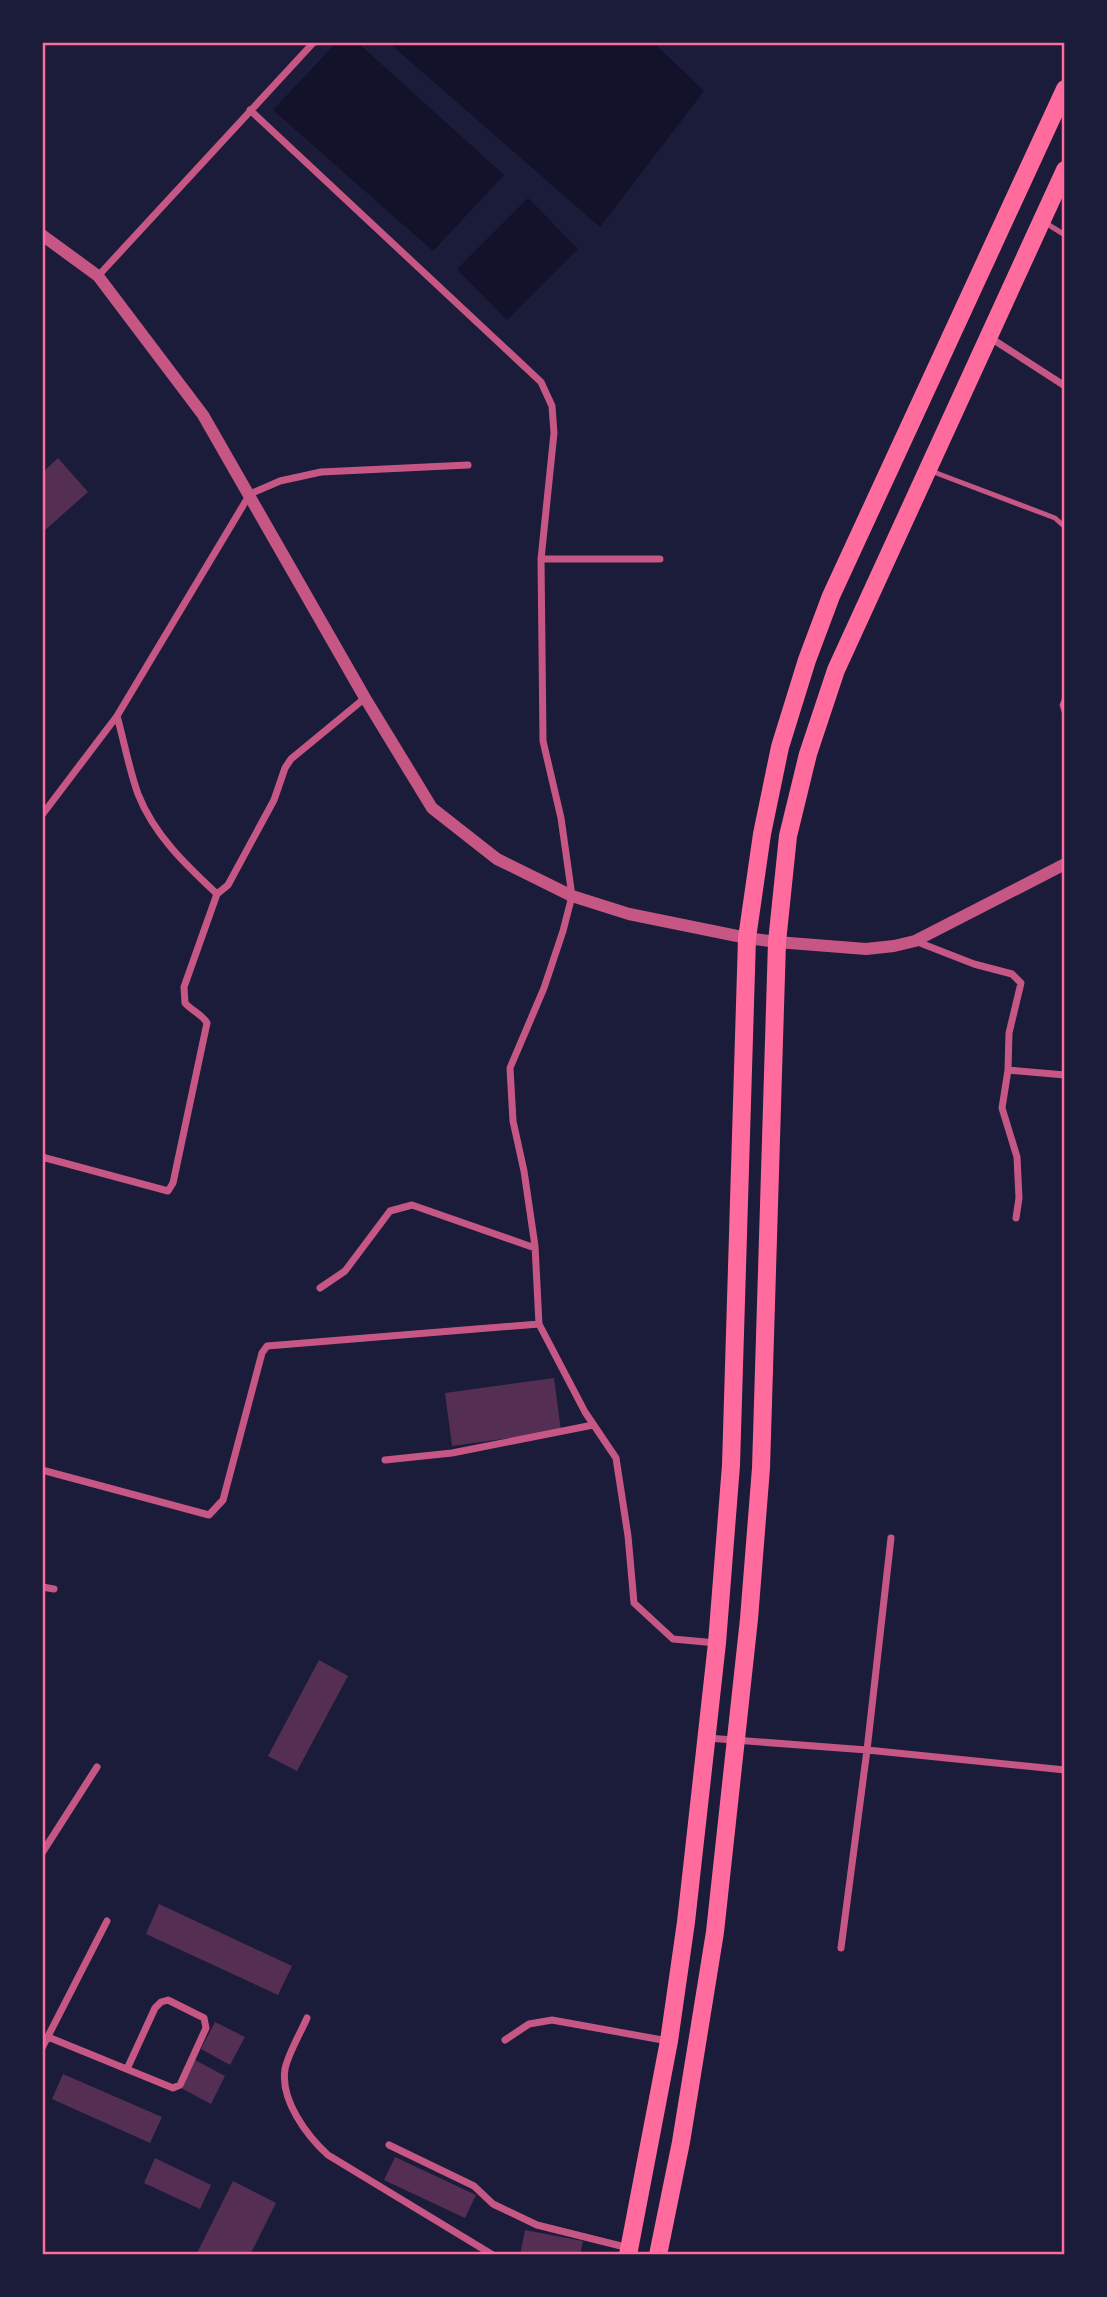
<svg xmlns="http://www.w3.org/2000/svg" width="1107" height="2297" viewBox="0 0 1107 2297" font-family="Inter,sans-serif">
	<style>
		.water { fill: #12122b }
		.building { fill: #542f53 }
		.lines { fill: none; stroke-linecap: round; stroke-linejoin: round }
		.service { stroke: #c65784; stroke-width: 5 }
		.minor { stroke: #c65784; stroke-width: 7 }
		.tertiary { stroke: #c65784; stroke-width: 12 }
		.trunk { stroke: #ff6b9d; stroke-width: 18 }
		.neatline { fill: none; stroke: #ff6b9d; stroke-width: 2.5 }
	</style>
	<rect width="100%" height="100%" fill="#1b1b3a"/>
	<!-- water -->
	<path class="water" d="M337 42H357L504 175 433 251 273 110Z
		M388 42H653L704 91 600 227Z
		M528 198 578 249 507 320 457 269Z"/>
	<!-- building -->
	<path class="building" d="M58 458 88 492 44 531 42 473Z
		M554 1378 561 1431 452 1446 445 1393Z
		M319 1660 348 1676 297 1771 268 1756Z
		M159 1904 292 1966 278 1995 146 1934Z
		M215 2022 245 2037 230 2065 201 2049Z
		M195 2060 225 2076 211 2104 181 2088Z
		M63 2074 162 2117 150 2143 52 2099Z
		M395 2157 476 2195 465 2218 384 2180Z
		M155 2158 211 2185 200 2209 144 2183Z
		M233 2181 276 2203 250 2255H196Z
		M525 2230 583 2241 580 2255H520Z"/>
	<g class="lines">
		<!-- service -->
		<path class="service" d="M1044 222 1065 235
			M931 471 1055 518 1065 527
			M1065 698 1062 705 1065 714"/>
		<!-- minor -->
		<path class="minor" d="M250 110 541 382 552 406 554 433 541 559 543 741 561 818 572 896 563 931 544 988 510 1068 513 1121 524 1171 535 1246 539 1324 585 1412 616 1458 628 1536 634 1603 673 1639 716 1643
			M98 276 314 42
			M989 337 1065 386
			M541 559H660
			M117 716C124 741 129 769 138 794 154 835 186 865 217 894
			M42 815 117 716 250 494 280 481 321 472 468 465
			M915 941 974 964 1012 974 1021 983 1009 1033 1008 1070 1002 1108 1017 1157 1019 1198 1016 1218
			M1008 1070 1065 1075
			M42 1157 168 1191 173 1183 207 1023C202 1014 192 1011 185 1003L184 987 217 894 228 885 274 800 285 768 291 759 365 698
			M320 1288 345 1271 390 1211 412 1205 535 1248
			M385 1460 452 1453 593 1425
			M42 1470 209 1515 223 1500 262 1353 267 1346 539 1324
			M42 1587 54 1589
			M707 1738 867 1750 1065 1770
			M42 1853 97 1767
			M841 1948 867 1750 891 1538
			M307 2018C301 2032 288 2054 285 2069 280 2100 307 2136 328 2155L493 2255
			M48 2037 173 2088 180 2085 206 2028 204 2018 168 2000 161 2002 155 2008 127 2069
			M505 2040 529 2024 552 2020 668 2041
			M42 2048 107 1921
			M389 2145 474 2186 493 2204 537 2225 629 2248"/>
		<!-- tertiary -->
		<path class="tertiary" d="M42 235 98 276 203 415 365 698 432 808 497 859 572 896 629 914 747 938 777 942 866 949 894 946 915 941 1065 864"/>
		<!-- trunk -->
		<path class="trunk" d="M628 2255 669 2041 686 1922 717 1643 731 1465 747 938 762 834 780 747 807 660 831 596 1065 89
			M658 2255 681 2142 715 1932 749 1619 761 1468 777 942 788 836 808 754 836 670 1065 170"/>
	</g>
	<!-- border -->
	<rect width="1107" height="2297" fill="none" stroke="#1b1b3a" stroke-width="88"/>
	<rect x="44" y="44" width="1019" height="2209" class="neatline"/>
</svg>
